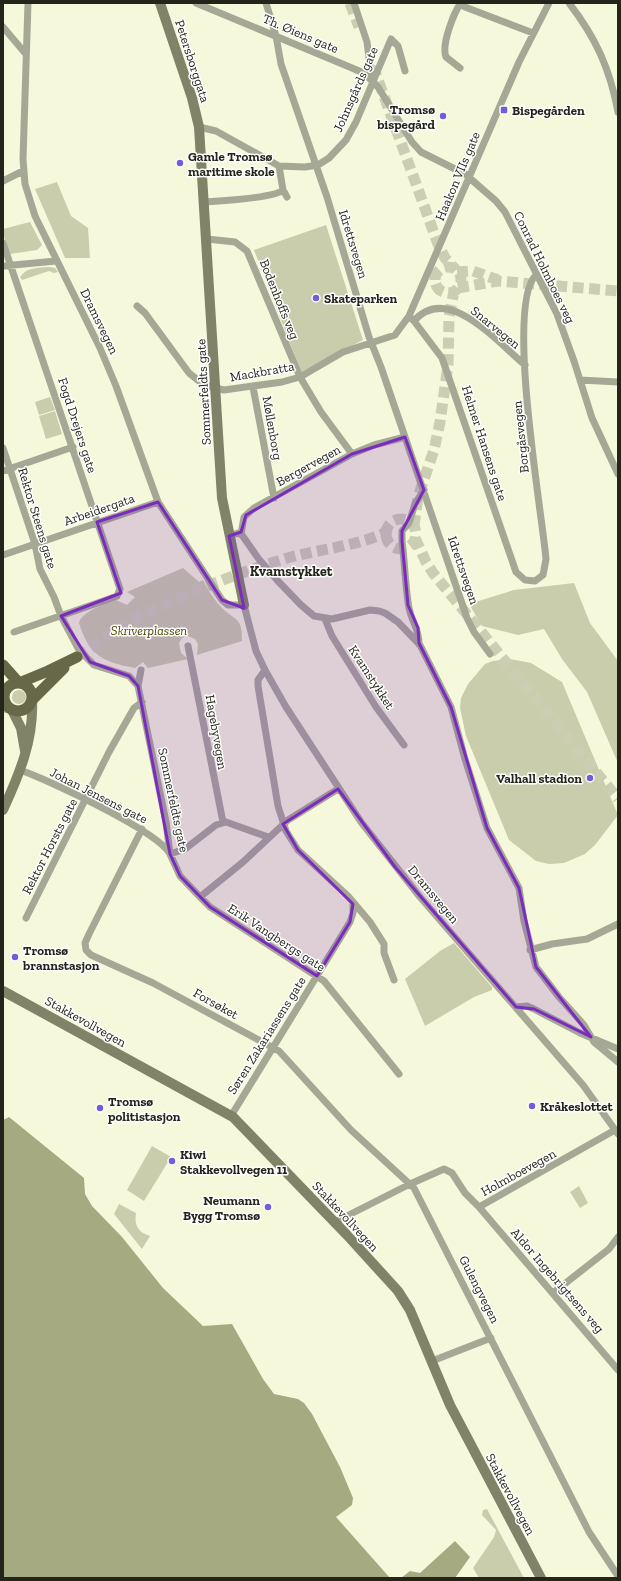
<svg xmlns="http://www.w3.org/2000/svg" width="621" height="1581" viewBox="0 0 621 1581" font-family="'Zilla Slab',serif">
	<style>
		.green { fill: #cacdab }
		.water { fill: #a6aa80 }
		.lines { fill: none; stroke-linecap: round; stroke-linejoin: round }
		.primary-tunnel { stroke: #ccceb4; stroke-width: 11; stroke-dasharray: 11 5.5; stroke-linecap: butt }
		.street { stroke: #a6a896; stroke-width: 7 }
		.secondary { stroke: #808368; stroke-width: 10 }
		.primary { stroke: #666847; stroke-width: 11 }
		.marked { fill: #7b2cbf; fill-opacity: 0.2; stroke: #7b2cbf; stroke-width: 3; stroke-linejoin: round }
		.poi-dot { fill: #735ed9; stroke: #fff; stroke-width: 1.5 }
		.labels { text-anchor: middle; stroke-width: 3; stroke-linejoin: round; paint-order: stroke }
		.street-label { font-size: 13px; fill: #24251a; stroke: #fff }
		.poi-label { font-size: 13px; font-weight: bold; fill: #24251a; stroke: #fff; text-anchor: start }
		.park-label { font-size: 13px; font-style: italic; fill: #484a00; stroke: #fff }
		.neighbourhood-label { font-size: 14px; font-weight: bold; fill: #24251a; stroke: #fff }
	</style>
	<rect width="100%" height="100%" fill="#f6f8db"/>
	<!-- green -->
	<path class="green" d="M57 182 71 216 88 228 90 258H65L35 189Z
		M30 222 42 245 37 250 10 254 3 234V229Z
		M326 225 363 340 301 372 254 250Z
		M49 267 55 268 58 272 54 273 49 271 22 280 20 277C27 267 37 268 49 267Z
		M50 397 55 410 39 415 35 402Z
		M55 411 62 434 46 439 39 416Z
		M183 568 199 582 203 580C208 590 214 600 223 609 237 622 242 617 242 641L197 655 198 644 195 639 188 636 182 638 179 643 181 653 188 659 148 668 143 662 135 668C102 662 89 655 79 623 81 612 106 603 116 600L127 605 135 597 127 592Z
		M574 583 590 623 618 661V763L587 692 562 659 544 629 518 635 482 626 469 604 514 590Z
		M510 659 531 663 562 682 618 815 595 845 585 854 564 863 549 864 536 861 509 840 466 736 460 708 461 698 468 684 485 664 493 661Z
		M12 697a7 7 0 1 1 14 0a7 7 0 1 1-14 0Z
		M454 943 492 987V990L474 997 425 1026 405 979 440 951Z
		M152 1146 171 1157 144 1201 127 1190Z
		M579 1186 588 1203 580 1208 570 1192Z
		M119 1204 136 1213C134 1226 138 1232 150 1236L142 1249 114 1214Z
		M487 1509 524 1578H479L473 1568 494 1537 496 1530 482 1515 483 1510Z"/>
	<!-- water -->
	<path class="water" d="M9 1117 84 1178 85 1194 92 1206 122 1237 163 1288 203 1326 232 1324 263 1379 274 1394 298 1399 304 1403 312 1414 340 1467 353 1498 352 1505 336 1517 390 1578H3V1120Z
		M455 1541 470 1557 455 1578H401L410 1571 420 1573Z"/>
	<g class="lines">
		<!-- primary-tunnel -->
		<path class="primary-tunnel" d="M350 3 359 27
			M373 66 438 244 445 258 456 270
			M435 280a13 13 0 1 1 26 0a13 13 0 1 1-26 0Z
			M457 272 473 271 498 280
			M458 288 498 281 618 291
			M386 534a15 15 0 1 1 30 0a15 15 0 1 1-30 0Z
			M414 526 418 497 434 450 440 422 448 365 449 317 454 291
			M415 538 426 562 433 573 618 799
			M77 657C98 643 118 628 141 616 186 593 235 574 284 559 318 549 355 547 387 532"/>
		<!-- street -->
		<path class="street" d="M28 3 23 159 25 184 35 216 100 348 116 386 158 502 222 600 228 605H244L256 651 265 670 286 707 361 822 420 897 583 1085 618 1134
			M196 3 364 73 378 87 412 142 421 152 465 174 496 201 505 212 557 314 574 361 592 418 618 474
			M266 3 276 36 281 64 327 197 369 337 381 367 467 618 474 632 490 654
			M354 3 367 42 372 81
			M461 3 465 7 533 33
			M569 3C596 38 610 69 618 112
			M3 27 25 53
			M460 68 446 57C441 45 454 12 461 3
			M199 127 216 131 279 166 305 167 318 165 329 158 346 140 356 122 391 39 398 46 405 71
			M279 166 283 190
			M3 181 23 171
			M204 202C219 201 275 198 283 190L287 197
			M207 239 235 242 247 251 300 377 321 412 352 454
			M3 243 120 589 117 596 109 599 14 632
			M3 266 56 261
			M137 306 145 313 189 373 204 385 224 390 282 382 300 377 343 352 395 335 409 316 519 62 549 3
			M411 318 414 321C448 282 499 344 525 365
			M414 321 442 358 516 572 525 580 535 581 543 575 546 559C542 512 505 304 536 275
			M580 380 618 382
			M253 387 274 498
			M3 448 35 544 40 569 54 597 61 616 79 650 94 665 129 676 138 686
			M3 471 73 447
			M241 534 244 517 254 508 352 454 374 445 405 437
			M229 536 238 533 242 535 258 558 277 580 301 605 314 616 332 619 370 610 379 611 385 613 398 622 420 645 451 707 465 759 487 828 519 888 524 921 536 967 559 997 584 1025 594 1042 618 1062
			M3 555 158 502
			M325 619 332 636 376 707 404 745
			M419 644C419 627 412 623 409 608 405 586 405 563 402 541V531L409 523 415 504 424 490
			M188 646 223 822
			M141 670 138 686 166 822 170 854 180 876 200 897 243 862 288 820 338 789
			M265 670 258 680V686L278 806 286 831 298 850 348 896 370 922 384 944V953L394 980
			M3 695 4 694
			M3 709 12 710
			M20 770C48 780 158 831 170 854L185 849 216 825 226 822 268 837
			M142 829 89 934 85 943 86 950 91 955 153 983 279 1051 351 1130 414 1188 589 1532 618 1576
			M200 897 210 907 324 981 399 1074
			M26 918 109 752 134 708 142 702
			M530 950 552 944 587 939 618 924
			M516 1007 527 1006 534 1009 580 1033 618 1049
			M231 1116 350 922 353 913V904
			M479 1207 618 1370
			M335 1222 410 1184 444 1169 452 1173 465 1193 479 1207 615 1130
			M553 1293 609 1249 618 1237
			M432 1361 491 1338"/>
		<!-- secondary -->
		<path class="secondary" d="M160 3 192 98 199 127 222 498 244 605
			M12 710 21 728 25 751
			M3 810C19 775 34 740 32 700
			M3 991 233 1117 347 1235 398 1291 410 1310 450 1405 541 1578"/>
		<!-- primary -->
		<path class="primary" d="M3 665 19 683 48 671 77 657
			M4 697a14 14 0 1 1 28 0a14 14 0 1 1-28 0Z
			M32 700 64 668"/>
	</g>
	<!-- marked area -->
	<path class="marked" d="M405 437 424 490 402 531V541L408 605 418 628 419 643 451 707 487 828 519 888 536 967 591 1037 534 1009 516 1007 395 867 338 789 283 824 298 850 353 904 350 922 317 976 210 907 180 876 170 854 138 686 129 676 90 662 61 616 121 593 97 522 158 502 222 600 244 608 229 536 241 532 246 515 352 454Z"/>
	<!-- markers -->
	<g class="poi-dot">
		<rect x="500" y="106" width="8" height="8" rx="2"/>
		<circle cx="443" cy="116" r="4"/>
		<circle cx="180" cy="163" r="4"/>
		<circle cx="316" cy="298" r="4"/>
		<circle cx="590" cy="778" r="4"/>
		<circle cx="15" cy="957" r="4"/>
		<circle cx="532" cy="1106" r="4"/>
		<circle cx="100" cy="1108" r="4"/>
		<circle cx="172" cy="1161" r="4"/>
		<circle cx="268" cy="1207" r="4"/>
	</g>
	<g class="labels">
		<!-- street labels -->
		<g class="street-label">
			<text transform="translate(301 33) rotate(23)" y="5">Th. Øiens gate</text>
			<text transform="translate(193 61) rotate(72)" y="5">Petersborggata</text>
			<text transform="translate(355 89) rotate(-66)" y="5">Johnsgårds gate</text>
			<text transform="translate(457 176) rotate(-67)" y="5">Haakon VIIs gate</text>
			<text transform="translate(354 244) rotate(73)" y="5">Idrettsvegen</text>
			<text transform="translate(545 267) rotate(64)" y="5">Conrad Holmboes veg</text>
			<text transform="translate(280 299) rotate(68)" y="5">Bodenhoffs veg</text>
			<text transform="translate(100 321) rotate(64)" y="5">Dramsvegen</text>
			<text transform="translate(496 327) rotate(39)" y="5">Snarvegen</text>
			<text transform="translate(262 371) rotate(-10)" y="5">Mackbratta</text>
			<text transform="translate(203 392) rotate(-93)" y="5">Sommerfeldts gate</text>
			<text transform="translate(78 425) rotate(72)" y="5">Fogd Drejers gate</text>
			<text transform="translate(273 428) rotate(80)" y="5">Møllenborg</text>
			<text transform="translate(520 437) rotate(-96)" y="5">Borgåsvegen</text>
			<text transform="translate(485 443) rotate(72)" y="5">Helmer Hansens gate</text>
			<text transform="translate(308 465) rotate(-29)" y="5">Bergervegen</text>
			<text transform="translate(99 509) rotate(-19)" y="5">Arbeidergata</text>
			<text transform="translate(38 518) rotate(73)" y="5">Rektor Steens gate</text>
			<text transform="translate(464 570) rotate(71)" y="5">Idrettsvegen</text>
			<text transform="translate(372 677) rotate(57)" y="5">Kvamstykket</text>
			<text transform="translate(217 732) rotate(80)" y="5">Hagebyvegen</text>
			<text transform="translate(99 795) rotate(27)" y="5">Johan Jensens gate</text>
			<text transform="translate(174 800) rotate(78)" y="5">Sommerfeldts gate</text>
			<text transform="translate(49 846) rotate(-63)" y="5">Rektor Horsts gate</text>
			<text transform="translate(434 894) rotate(50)" y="5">Dramsvegen</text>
			<text transform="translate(277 937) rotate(33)" y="5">Erik Vangbergs gate</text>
			<text transform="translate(216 1003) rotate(29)" y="5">Forsøket</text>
			<text transform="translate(86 1021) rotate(29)" y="5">Stakkevollvegen</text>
			<text transform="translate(266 1035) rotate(-58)" y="5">Søren Zakariassens gate</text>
			<text transform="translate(518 1172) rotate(-29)" y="5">Holmboevegen</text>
			<text transform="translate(346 1216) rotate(47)" y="5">Stakkevollvegen</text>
			<text transform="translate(558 1280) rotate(49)" y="5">Aldor Ingebrigtsens veg</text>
			<text transform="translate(480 1289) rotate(63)" y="5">Gulengvegen</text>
			<text transform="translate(511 1494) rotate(62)" y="5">Stakkevollvegen</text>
		</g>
		<!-- poi labels -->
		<g class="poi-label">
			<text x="435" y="114" text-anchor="end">Tromsø<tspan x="435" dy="15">bispegård</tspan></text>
			<text x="512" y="115">Bispegården</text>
			<text x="188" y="161">Gamle Tromsø<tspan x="188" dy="15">maritime skole</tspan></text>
			<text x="324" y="303">Skateparken</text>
			<text x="582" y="783" text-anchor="end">Valhall stadion</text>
			<text x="23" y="955">Tromsø<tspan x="23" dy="15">brannstasjon</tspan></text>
			<text x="108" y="1106">Tromsø<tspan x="108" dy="15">politistasjon</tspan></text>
			<text x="540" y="1111">Kråkeslottet</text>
			<text x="180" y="1159">Kiwi<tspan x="180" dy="15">Stakkevollvegen 11</tspan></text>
			<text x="260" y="1205" text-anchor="end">Neumann<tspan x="260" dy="15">Bygg Tromsø</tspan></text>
		</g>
		<!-- park labels -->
		<g class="park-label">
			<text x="149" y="635">Skriverplassen</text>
		</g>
		<!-- neighbourhood labels -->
		<g class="neighbourhood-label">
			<text x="291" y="576">Kvamstykket</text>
		</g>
	</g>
	<!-- border -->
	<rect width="621" height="1581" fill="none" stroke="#24251a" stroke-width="8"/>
</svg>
